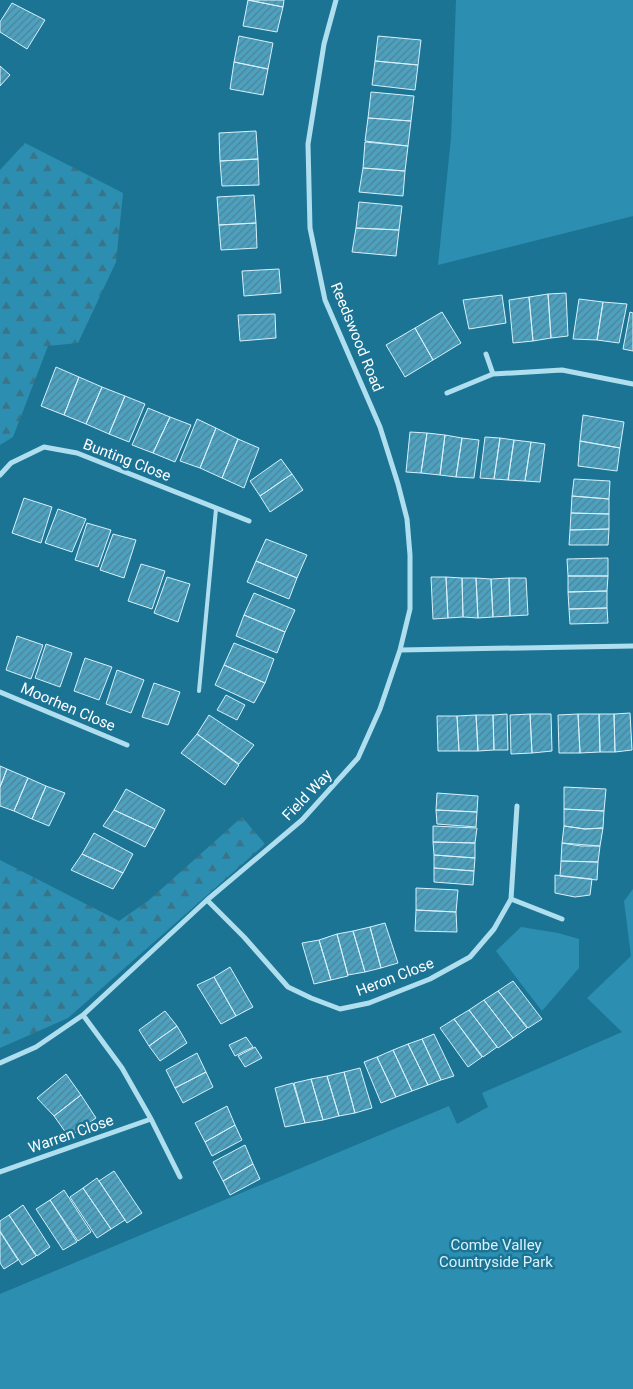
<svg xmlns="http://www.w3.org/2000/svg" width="633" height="1389" viewBox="0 0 633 1389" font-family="Roboto,sans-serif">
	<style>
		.forest { fill: url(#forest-firs) }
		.park { fill: #2c8fb1 }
		.building { fill: url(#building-hatch); stroke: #d5f1fb }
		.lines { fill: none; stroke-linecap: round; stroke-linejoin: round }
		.lane { stroke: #afdfef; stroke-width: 4 }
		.street { stroke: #afdfef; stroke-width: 5 }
		.labels { text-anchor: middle; stroke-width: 5; stroke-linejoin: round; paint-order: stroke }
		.street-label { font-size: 15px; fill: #fff; stroke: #1c7495 }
		.park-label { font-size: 15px; fill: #d7f2fb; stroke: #1c7495 }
	</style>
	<defs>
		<pattern id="forest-firs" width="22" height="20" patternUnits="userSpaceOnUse" patternTransform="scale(1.25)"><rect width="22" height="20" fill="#2c8fb1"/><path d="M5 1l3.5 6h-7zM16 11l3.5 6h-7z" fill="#397489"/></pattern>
		<pattern id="building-hatch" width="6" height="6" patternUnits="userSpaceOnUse" patternTransform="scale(1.25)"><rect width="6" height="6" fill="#4da1bf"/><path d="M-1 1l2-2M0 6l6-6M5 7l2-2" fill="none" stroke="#4d8397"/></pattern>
	</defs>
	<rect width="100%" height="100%" fill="#1c7495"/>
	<!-- forest -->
	<path class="forest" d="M25 143 123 193 116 262 78 343 48 346 13 437 0 445V170Z
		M242 817 265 844 68 1018 0 1048V860L119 921 148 901Z"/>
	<!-- park -->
	<path class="park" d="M456 0H633V216L438 265 451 138Z
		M633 889V1389H0V1294L449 1106 457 1124 488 1107 482 1093 622 1032 587 998 631 956 624 901Z
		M521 927 558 933 579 939V968L542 1011 496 951Z"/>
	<!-- building -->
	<path class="building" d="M248 0H284L283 7Z
		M248 0 283 7 277 32 243 26Z
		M12 3 45 20 27 49 0 32V22Z
		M239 36 273 43 268 69 234 62Z
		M378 36 421 40 418 65 375 61Z
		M375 61 418 65 415 90 372 85Z
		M234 62 268 69 263 95 230 89Z
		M0 66 10 75 0 86Z
		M371 92 414 96 411 121 368 118Z
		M368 118 411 121 408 146 365 141Z
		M256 131 258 159 220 161 219 133Z
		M365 142 408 146 405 171 363 168Z
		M258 159 259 185 222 186 220 161Z
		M363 168 405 171 403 196 359 192Z
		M254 195 256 223 219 225 217 197Z
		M359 202 402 206 399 230 356 228Z
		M256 223 257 248 221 250 219 225Z
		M356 228 399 230 396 256 352 252Z
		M279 269 281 293 244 296 242 271Z
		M566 293 568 336 551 338 548 294Z
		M548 294 551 338 533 341 529 297Z
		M502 295 506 323 469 329 463 300Z
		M529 297 533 341 513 343 509 300Z
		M579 299 603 302 597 340 573 339Z
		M603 302 627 304 619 343 597 340Z
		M442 312 461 343 433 360 415 328Z
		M630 312 633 313V351L623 349Z
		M275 314 276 338 240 341 238 315Z
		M415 328 433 360 405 377 386 345Z
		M56 367 79 377 64 415 41 406Z
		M79 377 102 387 86 424 64 415Z
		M102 387 125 396 109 434 86 424Z
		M125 396 145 404 129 442 109 434Z
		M148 408 170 417 153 453 132 445Z
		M583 415 624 422 620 448 580 441Z
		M170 417 191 425 175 462 153 453Z
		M197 419 216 428 200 468 180 461Z
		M216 428 238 439 222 478 200 468Z
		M410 432 427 433 421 473 406 472Z
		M427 433 445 435 440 475 421 473Z
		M445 435 462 438 456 477 440 475Z
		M485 437 500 438 494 479 480 478Z
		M462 438 479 440 474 478 456 477Z
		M500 438 514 440 508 480 494 479Z
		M238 439 259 448 244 488 222 478Z
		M514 440 531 442 525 481 508 480Z
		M580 441 620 448 617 471 578 466Z
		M531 442 545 444 540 482 525 481Z
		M281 459 292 474 260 496 250 481Z
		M292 474 303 490 270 512 260 496Z
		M574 479 610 481 609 499 572 496Z
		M572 496 609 499V514L571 513Z
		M24 498 52 507 41 543 12 533Z
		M58 509 86 519 72 552 45 543Z
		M571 513 609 514V529L570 530Z
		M87 523 111 530 98 567 75 560Z
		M609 529 608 545H569L570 530Z
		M113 534 136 540 124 578 100 570Z
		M266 539 307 555 297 578 256 561Z
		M608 558V576H568L567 559Z
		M256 561 297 578 289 599 247 582Z
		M141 564 165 571 152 609 128 601Z
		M568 576H608L607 591 568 592Z
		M167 577 190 584 178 622 154 613Z
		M431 577H446L448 618 433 619Z
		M446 577 462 578 463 617 448 618Z
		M462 578H476L478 618 463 617Z
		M476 578 491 579 493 617 478 618Z
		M509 578H526L528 615 510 616Z
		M509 578 510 616 493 617 491 579Z
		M607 591V608L569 609 568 592Z
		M254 593 295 610 285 632 244 615Z
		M607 608 608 623 570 624 569 609Z
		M244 615 285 632 277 653 236 636Z
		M17 636 43 645 31 679 6 670Z
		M234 643 274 659 265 683 224 665Z
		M46 644 72 653 60 687 35 678Z
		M85 658 112 667 99 700 74 691Z
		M224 665 265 683 254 703 215 685Z
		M117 670 144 680 131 713 106 704Z
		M154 683 180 692 168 725 142 717Z
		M226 695 245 705 237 720 217 710Z
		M630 713 632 750 615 752 614 714Z
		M507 714 508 750H494L493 715Z
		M530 714H551L552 751 532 753Z
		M530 714 532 753 511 754 510 715Z
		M578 714 580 753H559L558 715Z
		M578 714H599L600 752 580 753Z
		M599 714H614L615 752H600Z
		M209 715 254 745 239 764 197 734Z
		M476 715 478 751H459L457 716Z
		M476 715H493L494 750 478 751Z
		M437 716H457L459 751H438Z
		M197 734 239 765 225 785 181 753Z
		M0 766 7 769 0 787Z
		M7 769 28 778 14 811 0 806V787Z
		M28 778 46 786 32 819 14 811Z
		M46 786 65 793 49 826 32 819Z
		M564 787 606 789 604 811 564 809Z
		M126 789 165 810 155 829 114 810Z
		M437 793 478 796 477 812 436 810Z
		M564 809 604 811 603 828 585 829 564 826Z
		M114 810 155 829 145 847 103 826Z
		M436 810 477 812 476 827 437 824Z
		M433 826 477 828 475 843 433 842Z
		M564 826 585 829 603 828 600 846 562 843Z
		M94 833 133 854 123 873 82 854Z
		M433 842 475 843V858L434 855Z
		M562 843 581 846H600L598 862 561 861Z
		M82 854 123 873 113 889 71 870Z
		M434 855 475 858 474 871 434 868Z
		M561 861 598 862 597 880 560 876Z
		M434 868 474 871 473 885 434 882Z
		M555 875 592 879 590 895 575 897 555 893Z
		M416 888 458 890 456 912 416 910Z
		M416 910 456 912 457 932 415 931Z
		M385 923 398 963 381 968 370 927Z
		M370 927 381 968 365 972 353 931Z
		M353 931 365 972 348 975 337 934Z
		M337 934 348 976 331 980 319 940Z
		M319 940 331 980 314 984 302 943Z
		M230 967 253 1007 236 1016 214 977Z
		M214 977 236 1016 221 1024 197 985Z
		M513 981 542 1019 528 1028 498 991Z
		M498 991 527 1028 513 1038 484 1000Z
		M484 1000 513 1038 498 1048 469 1010Z
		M469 1010 497 1047 483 1057 454 1019Z
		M165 1011 177 1026 149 1046 139 1030Z
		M454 1019 482 1057 468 1067 440 1028Z
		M177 1026 187 1043 160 1061 149 1046Z
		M434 1034 454 1076 441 1080 422 1039Z
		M246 1037 253 1047 235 1056 229 1045Z
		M422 1039 441 1080 428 1085 408 1044Z
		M408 1044 428 1085 412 1091 393 1050Z
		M255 1047 262 1058 245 1067 238 1056Z
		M393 1050 412 1091 396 1097 377 1057Z
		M197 1053 206 1072 175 1088 166 1070Z
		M377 1057 396 1097 381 1103 364 1062Z
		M360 1068 372 1108 355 1113 344 1072Z
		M206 1072 213 1087 183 1103 175 1088Z
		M344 1072 355 1113 339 1116 327 1076Z
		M66 1074 81 1095 54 1116 37 1098Z
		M327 1076 339 1116 323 1120 311 1079Z
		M311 1079 323 1120 305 1123 294 1083Z
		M293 1083 305 1123 285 1127 275 1088Z
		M81 1095 96 1118 69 1137 54 1116Z
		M227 1106 235 1125 205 1142 195 1123Z
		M235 1125 242 1140 212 1156 205 1142Z
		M245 1145 253 1164 223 1181 213 1162Z
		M253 1164 260 1179 230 1195 223 1181Z
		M114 1171 142 1213 127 1223 99 1181Z
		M97 1178 125 1220 111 1229 83 1188Z
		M83 1188 111 1229 97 1238 70 1197Z
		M64 1190 91 1232 78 1241 50 1200Z
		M50 1200 77 1242 63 1250 36 1209Z
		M23 1205 50 1247 37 1256 9 1215Z
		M9 1215 36 1256 22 1265 0 1231V1221Z
		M0 1232 18 1260 4 1269 0 1263Z"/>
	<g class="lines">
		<!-- lane -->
		<path class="lane" d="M199 691 216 509"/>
		<!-- street -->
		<path class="street" d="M336 0 324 44 308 144 310 228 325 300 380 427 398 484 407 519 410 555V609L400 650
			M486 354 493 374
			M447 393 493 374 562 370 633 384
			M0 475 11 463 44 447 77 453 249 521
			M0 692 127 745
			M511 899 562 919
			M207 900 244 937 288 987 311 998 340 1009 369 1003 430 979 470 957 494 929 511 899 517 806
			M83 1015 122 1068 151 1119 180 1177
			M0 1063 36 1047 83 1015 207 900 302 820 358 758 380 709 400 650 633 646
			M0 1172 151 1119"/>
	</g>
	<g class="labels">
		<!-- street labels -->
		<g class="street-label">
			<text transform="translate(357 337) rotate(68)" y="5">Reedswood Road</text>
			<text transform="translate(127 460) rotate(21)" y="5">Bunting Close</text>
			<text transform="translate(68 707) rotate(23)" y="5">Moorhen Close</text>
			<text transform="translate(307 795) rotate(-46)" y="5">Field Way</text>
			<text transform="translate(395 977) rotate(-21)" y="5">Heron Close</text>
			<text transform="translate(71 1134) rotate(-19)" y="5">Warren Close</text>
		</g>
		<!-- park labels -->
		<g class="park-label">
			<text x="496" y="1250">Combe Valley<tspan x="496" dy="17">Countryside Park</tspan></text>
		</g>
	</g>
</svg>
